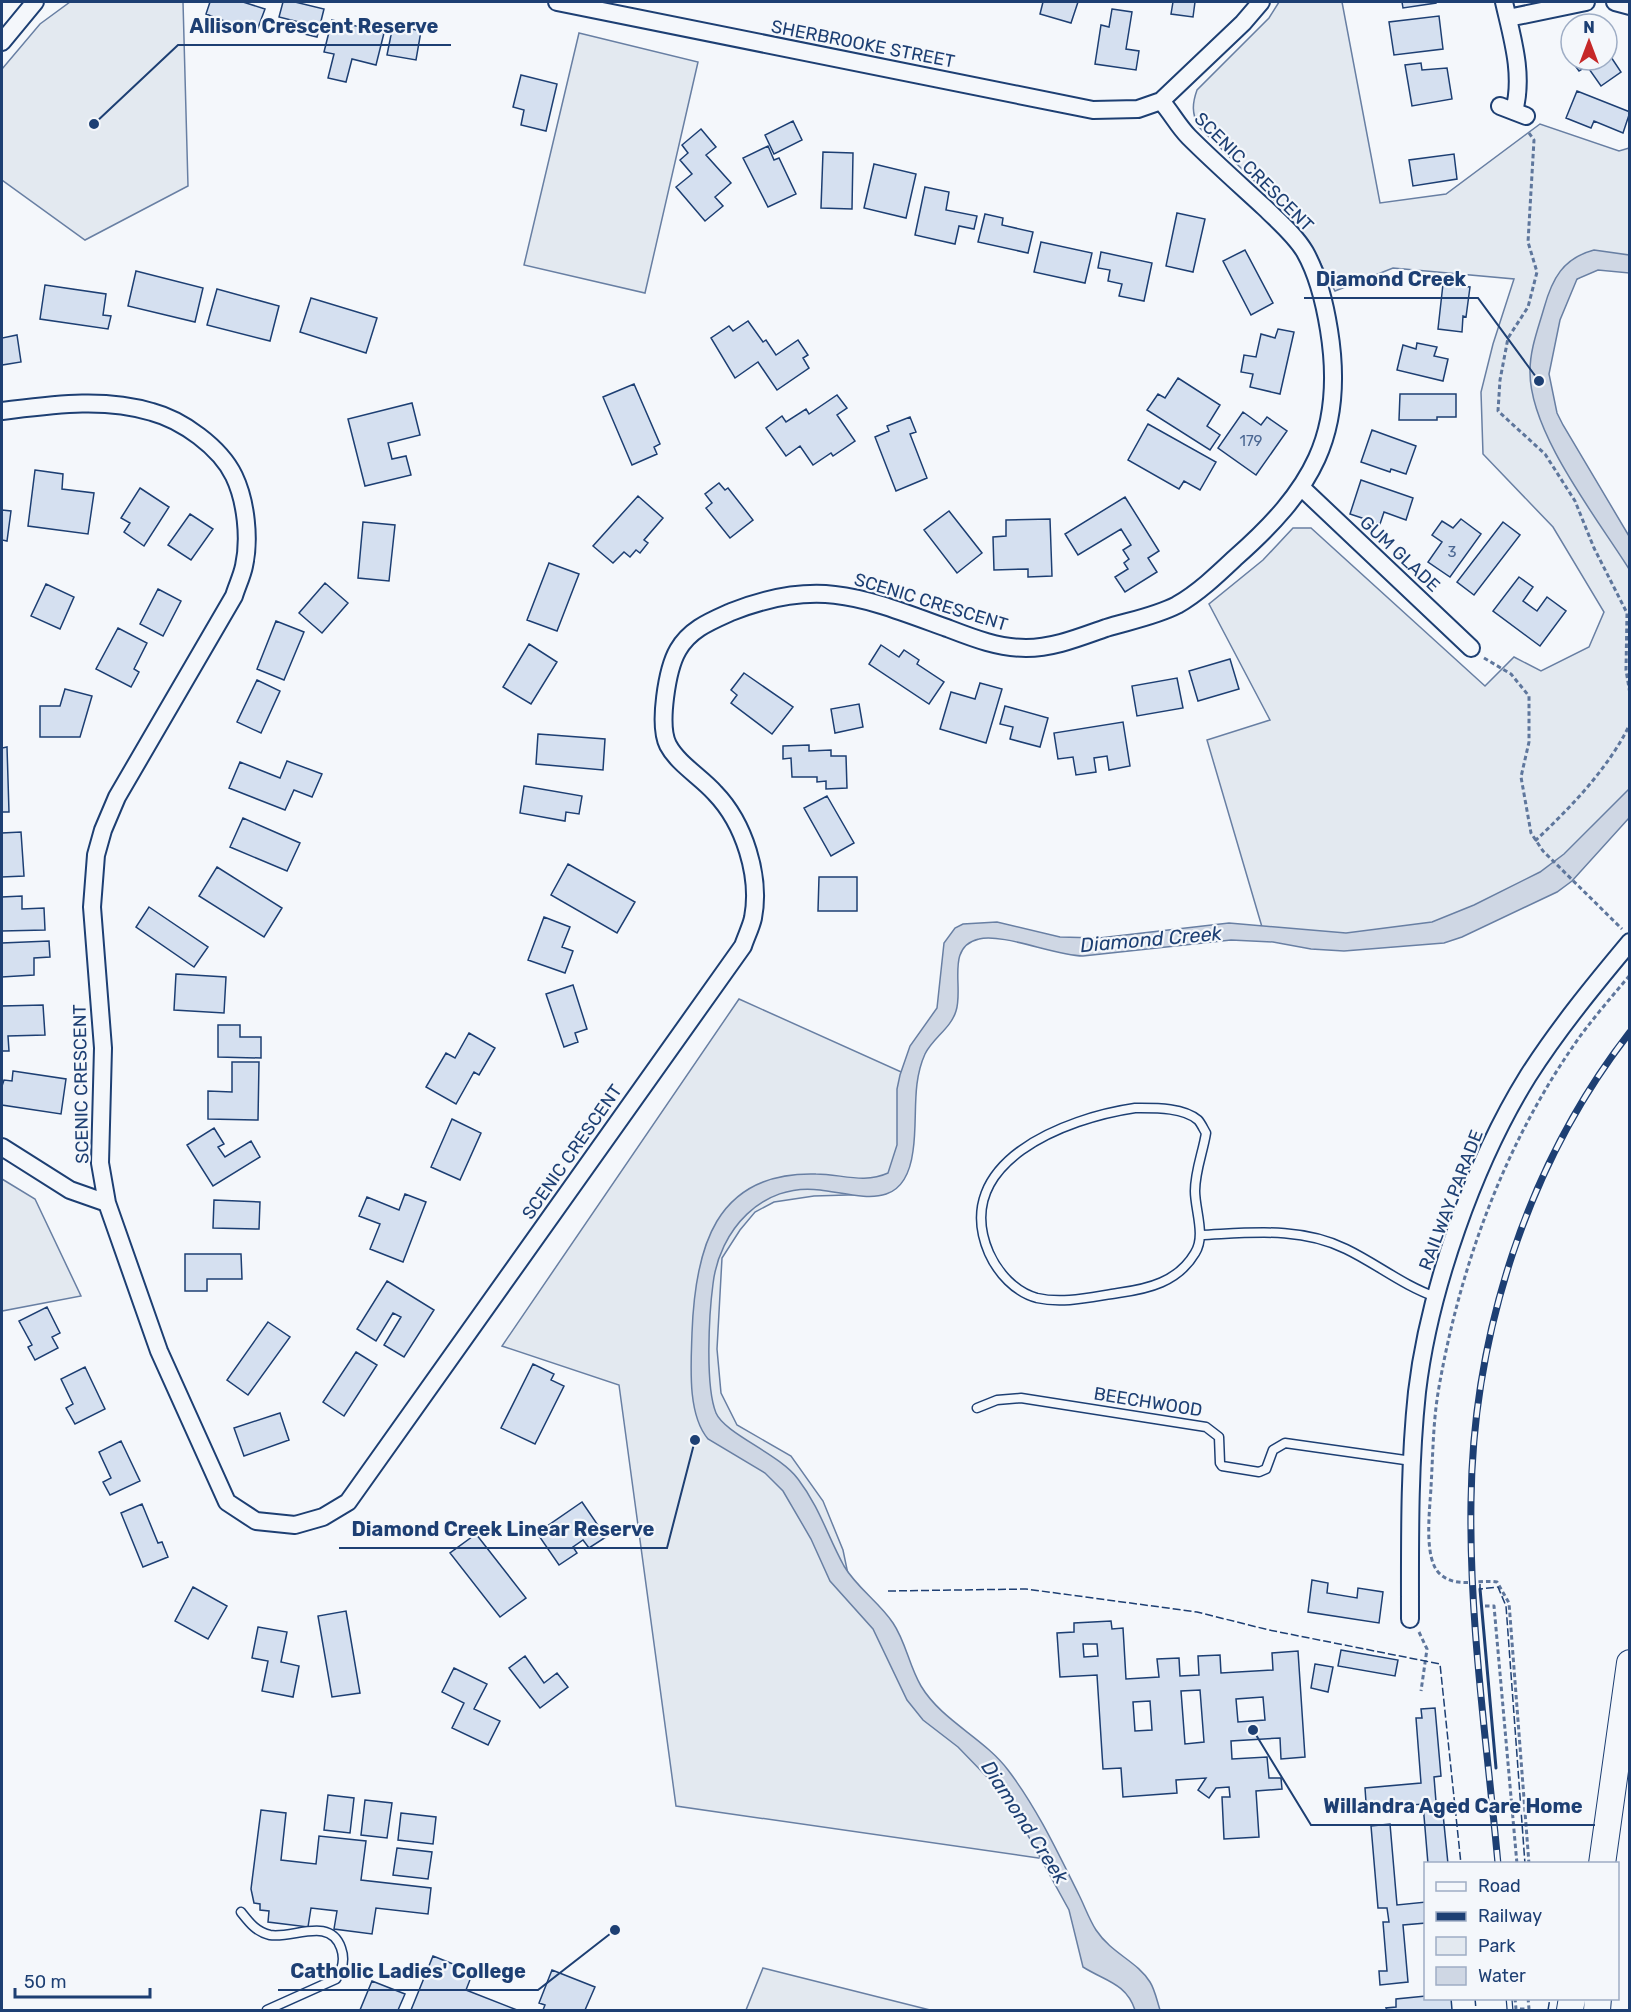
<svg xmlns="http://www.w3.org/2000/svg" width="1631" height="2012" viewBox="0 0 1631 2012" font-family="Rubik,sans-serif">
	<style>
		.green { fill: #e3e9f0; stroke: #687fa3; stroke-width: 1.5 }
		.water { fill: #cfd7e4; stroke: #687fa3; stroke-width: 1.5 }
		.building { fill: #d5e0f0; stroke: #1d3f73; stroke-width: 1.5; fill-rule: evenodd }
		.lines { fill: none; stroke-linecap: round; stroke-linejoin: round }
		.service-casing { stroke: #1d3f73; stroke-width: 11 }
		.minor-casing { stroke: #1d3f73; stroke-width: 20 }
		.primary-casing { stroke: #1d3f73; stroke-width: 28 }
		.path { stroke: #5e769c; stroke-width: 3; stroke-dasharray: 4.5 3; stroke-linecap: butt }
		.service { stroke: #f4f7fb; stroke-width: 8 }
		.minor { stroke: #f4f7fb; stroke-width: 16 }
		.primary { stroke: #f4f7fb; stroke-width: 26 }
		.rail-casing { stroke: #1d3f73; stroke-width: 7 }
		.rail { stroke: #f4f7fb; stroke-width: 4.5; stroke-dasharray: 14; stroke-linecap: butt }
		.fence { stroke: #1d3f73; stroke-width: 1.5; stroke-dasharray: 8 3; stroke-linecap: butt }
		.wall { stroke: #1d3f73; stroke-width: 3 }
		.labels { text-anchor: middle; stroke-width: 4.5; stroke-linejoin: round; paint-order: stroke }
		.number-label { font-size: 15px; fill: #4b6792 }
		.street-label { font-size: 18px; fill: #1d3f73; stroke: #f4f7fb }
		.water-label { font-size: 20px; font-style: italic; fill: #1d3f73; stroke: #f4f7fb }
		.leader { fill: none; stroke: #1d3f73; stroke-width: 2 }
		.callout-dot { fill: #1d3f73; stroke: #f4f7fb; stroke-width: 2 }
		.callout-label { font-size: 20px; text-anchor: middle; font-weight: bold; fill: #1d3f73; stroke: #f4f7fb; stroke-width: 4.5; stroke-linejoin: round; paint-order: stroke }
	</style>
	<rect width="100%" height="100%" fill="#f4f7fb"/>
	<!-- green -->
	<path class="green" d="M70 2H183L188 186 85 240 2 180V69L40 24Z
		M1279 2H1342L1380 203 1446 194 1540 124 1619 151 1629 148V268L1605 261 1563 288 1537 380 1629 549V809L1574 864 1400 940 1262 927 1207 740 1270 720 1209 604 1263 560 1293 528H1311L1485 686 1514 657 1541 671 1589 647 1604 612 1553 527 1483 454 1481 392 1493 344 1514 279 1393 268 1335 291 1312 247 1284 210 1198 126C1192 113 1192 104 1197 90L1269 18Z
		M579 33 698 62 645 293 524 265Z
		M739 999 908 1075 910 1142 880 1194 814 1196 774 1202 755 1212 740 1230 722 1258 717 1349 721 1393 737 1425 791 1456 823 1501 843 1550 850 1584 908 1682 969 1737 1052 1860 676 1806 619 1385 502 1346Z
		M2 1179 35 1199 81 1296 2 1311Z
		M763 1968 930 2010H746Z"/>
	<!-- water -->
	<path class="water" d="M1594 250 1629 255V273L1598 270 1577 279 1560 320 1549 374 1557 413 1563 425 1629 536V569C1597 518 1529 432 1530 371 1530 349 1538 329 1544 308 1552 279 1563 258 1594 250Z
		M1629 789V818L1572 881 1557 892 1462 937 1444 943 1344 951 1311 949 1273 942 1231 940 1083 956C1054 955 1002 933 979 939 945 947 964 987 956 1011 951 1028 933 1038 925 1054 911 1085 918 1118 913 1151 905 1212 864 1196 820 1190 762 1182 719 1231 713 1284 709 1314 705 1386 716 1413 725 1434 780 1454 798 1479 820 1508 827 1535 844 1566 857 1588 879 1602 893 1623 906 1642 909 1666 921 1686 942 1721 984 1738 1008 1770 1037 1808 1058 1853 1079 1895 1085 1907 1089 1919 1096 1930 1112 1954 1137 1961 1150 1982 1155 1990 1157 2001 1160 2010H1135C1126 1983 1105 1981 1083 1967L1069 1910 1014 1810 989 1779 958 1747 923 1720 907 1700 873 1629 830 1581 811 1539 783 1491 765 1473 708 1439C687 1414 691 1365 692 1333 695 1250 714 1171 816 1174 841 1174 864 1184 888 1173L897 1145V1089L900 1075 910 1046 937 1008 944 943 955 928 963 924 997 922 1060 937 1099 938 1229 923 1346 933 1432 922 1474 905 1540 872 1564 854Z"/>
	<!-- building -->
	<path class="building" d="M210 2H243L265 9 256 33 206 14Z
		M283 2H295L324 9 317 37 300 33 303 23 279 17Z
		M1043 2H1078L1071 23 1040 14Z
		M1173 2H1195L1193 17 1171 14Z
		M1402 2H1436V3L1403 8Z
		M1112 9 1132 12 1126 49 1139 51 1136 70 1095 64 1101 25 1109 27Z
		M1439 16 1443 49 1394 55 1389 22Z
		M332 20 384 33 376 65 352 59 346 82 328 78 334 54 324 52Z
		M393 25 421 31 416 60 387 55Z
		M1607 51 1621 72 1601 86 1587 66 1579 71 1571 60H1607Z
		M1421 63 1422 70 1447 68 1452 99 1412 106 1405 65Z
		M521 75 557 84 546 131 521 125 524 110 513 107Z
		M1577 91 1630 112 1623 133 1594 121 1591 128 1566 118Z
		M793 121 802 140 774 154 765 135Z
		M701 129 716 147 706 155 731 183 715 197 723 206 705 221 676 187 692 174 680 160 688 153 682 145Z
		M768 146 774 160 779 158 796 194 768 207 743 158Z
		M823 152 853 153 852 209 821 208Z
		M1454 154 1457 179 1413 186 1409 160Z
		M874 164 916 174 906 218 864 208Z
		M925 187 949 192 946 210 977 216 974 229 959 226 955 244 915 235Z
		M1177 213 1205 219 1193 272 1166 266Z
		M985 214 1003 218 1002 225 1033 232 1028 253 978 242Z
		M1041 242 1092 253 1085 283 1034 272Z
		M1245 250 1273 303 1251 315 1223 261Z
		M1101 252 1152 263 1144 301 1119 296 1122 284 1108 281 1110 270 1098 268Z
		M136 271 203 288 195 322 128 306Z
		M1443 284 1470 287 1466 317 1463 316 1462 332 1438 329Z
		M45 285 106 294 103 315 111 316 108 329 40 319Z
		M217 289 279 306 270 341 207 325Z
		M311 298 377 318 366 353 300 332Z
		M748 321 763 342 766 340 776 355 798 340 808 355 803 358 809 368 777 390 758 362 735 378 711 338 729 326 733 331Z
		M1278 329 1294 332 1280 394 1250 387 1253 374 1241 372 1244 355 1256 357 1261 334 1275 338Z
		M17 335 21 362 2 365V338Z
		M1417 343 1437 347 1434 356 1448 359 1443 381 1397 370 1403 345 1416 349Z
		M1178 378 1220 405 1207 426 1220 435 1210 450 1147 410 1158 394 1165 398Z
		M634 384 660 444 654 447 657 454 632 465 603 397Z
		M1400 394H1456V417H1437V420H1399Z
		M837 395 847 408 837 415 855 441 833 456 831 453 813 465 800 446 786 456 766 428 782 416 786 422 806 409 809 414Z
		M412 403 420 435 388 443 392 459 406 456 411 475 365 486 348 419Z
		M1243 412 1261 425 1267 417 1287 431 1256 475 1218 448Z
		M910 417 916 432 910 434 927 478 896 491 875 437 889 431 887 426Z
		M1148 424 1216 462 1200 490 1184 481 1179 489 1128 460Z
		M1372 430 1416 446 1406 474 1391 469 1390 472 1361 462Z
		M35 470 63 474 62 489 94 493 88 534 28 526Z
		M1361 480 1413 498 1406 520 1384 512 1380 524 1350 514Z
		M719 483 725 490 728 488 753 520 730 538 706 508 712 503 705 494Z
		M140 488 169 507 144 546 124 532 130 523 121 518Z
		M638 496 663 518 644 540 648 543 640 553 636 550 630 557 624 552 613 563 593 546Z
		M1125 497 1159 551 1148 558 1157 572 1125 592 1115 577 1128 569 1124 563 1129 559 1123 550 1131 545 1121 529 1078 555 1065 534Z
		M2 510 11 511 7 541 2 540Z
		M949 511 982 553 957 573 924 530Z
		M190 514 213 529 191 560 168 545Z
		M1050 519 1052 576 1028 577V569L994 570 993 537 1006 536V520Z
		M1461 519 1481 534 1450 577 1428 562 1442 542 1432 535 1442 521 1453 528Z
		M363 522 395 525 389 581 358 578Z
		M1503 522 1520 535 1474 595 1457 582Z
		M549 563 579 574 557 631 527 620Z
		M1519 577 1533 587 1523 601 1537 611 1547 597 1566 611 1540 646 1493 611Z
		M325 583 348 603 322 633 299 613Z
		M46 584 74 597 60 629 31 616Z
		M158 589 181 601 163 636 140 624Z
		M276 621 304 632 284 680 257 669Z
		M118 628 147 643 134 669 139 672 131 687 96 669Z
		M529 644 557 662 531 704 503 687Z
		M881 645 899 657 904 650 919 660 917 664 944 682 929 704 869 664Z
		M1230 659 1239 689 1198 701 1189 671Z
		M744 673 793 707 772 734 731 703 737 695 731 690Z
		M1177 678 1183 708 1137 716 1132 686Z
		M257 680 280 691 261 733 237 722Z
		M980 683 1002 689 986 743 940 729 951 692 975 699Z
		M65 689 92 696 80 737H40V706H60Z
		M859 704 863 727 835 733 831 709Z
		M1005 706 1048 718 1040 747 1010 739 1013 727 1000 724Z
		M1123 722 1130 766 1109 770 1107 756 1094 758 1096 772 1076 775 1073 757 1058 759 1054 733Z
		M538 734 605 739 603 770 536 764Z
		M809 745V751L831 750V756H846L847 788 826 789V781L817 782V777H792L791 758 783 759V746Z
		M7 747 9 812H2V748Z
		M287 761 322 774 312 797 294 790 285 810 229 788 240 762 280 778Z
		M524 786 582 796 579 814 566 812 565 821 520 813Z
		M827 796 854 843 831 856 804 808Z
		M243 818 300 843 287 871 230 847Z
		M21 832 24 876 2 877V833Z
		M568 864 635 902 617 933 551 895Z
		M217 867 282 908 264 937 199 896Z
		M819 877H857V911H818Z
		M22 896V909L44 908 45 930 2 931V897Z
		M149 907 208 947 194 967 136 927Z
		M544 917 570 927 562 947 573 951 565 973 528 960Z
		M49 941 50 957 34 958V975L2 977V943Z
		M176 974 226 977 224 1013 174 1010Z
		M573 985 587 1029 575 1033 578 1042 564 1047 546 994Z
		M43 1005 45 1035 8 1036 9 1051H2V1006Z
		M218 1025H240V1037H261V1058L218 1057Z
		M469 1033 495 1048 479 1075 474 1072 456 1104 426 1087 446 1053 455 1058Z
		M232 1062H259L258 1120 208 1119V1091L232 1092Z
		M13 1071 66 1079 61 1114 2 1105V1086L4 1080 12 1081Z
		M452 1119 481 1133 460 1180 431 1167Z
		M214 1128 224 1144 218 1147 225 1157 251 1141 260 1157 213 1186 187 1145Z
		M405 1194 426 1202 403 1262 370 1249 380 1224 359 1216 367 1197 399 1210Z
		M214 1200 260 1202 259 1229 213 1228Z
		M185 1254H241L242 1279H207V1291H185Z
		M387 1281 434 1310 404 1357 384 1345 401 1317 393 1313 376 1341 357 1329Z
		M47 1307 60 1333 52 1337 58 1348 35 1360 28 1347 32 1345 19 1321Z
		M268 1322 290 1337 248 1395 227 1380Z
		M356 1352 377 1365 344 1416 323 1402Z
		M533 1364 554 1374 551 1380 564 1386 535 1444 501 1428Z
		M85 1367 105 1409 75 1424 66 1408 73 1404 61 1379Z
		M280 1413 289 1440 244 1456 234 1428Z
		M121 1441 140 1481 110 1495 103 1482 111 1478 99 1452Z
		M582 1502 606 1537 589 1548 583 1540 573 1547 577 1553 559 1565 537 1533Z
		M142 1504 158 1543 162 1542 168 1557 143 1567 121 1513Z
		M476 1534 526 1598 500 1617 450 1553Z
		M1312 1580 1328 1583 1327 1593 1357 1598 1358 1588 1383 1592 1379 1623 1308 1612Z
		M193 1587 227 1606 208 1639 175 1621Z
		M346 1611 360 1693 332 1697 318 1616Z
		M1111 1621 1112 1629 1123 1628 1126 1679 1159 1677 1157 1659 1179 1658 1180 1676 1199 1675 1198 1656 1220 1655 1221 1673 1273 1670 1272 1653 1298 1651 1305 1757 1281 1759 1280 1738 1231 1741 1232 1759 1267 1757 1269 1778H1281L1282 1789 1256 1791 1259 1837 1224 1839 1222 1797H1230L1229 1787 1216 1788 1209 1798 1198 1790 1206 1778 1176 1780 1177 1793 1123 1797 1121 1768 1103 1769 1097 1675 1060 1677 1057 1633 1074 1632V1623ZM1083 1644H1097L1098 1656 1084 1657ZM1200 1690 1204 1742 1185 1744 1181 1691ZM1263 1697 1265 1720 1238 1722 1236 1699ZM1150 1701 1152 1730 1135 1731 1133 1702Z
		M258 1627 287 1632 281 1662 299 1666 293 1697 262 1691 268 1661 252 1658Z
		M1341 1650 1398 1660 1395 1676 1338 1666Z
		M525 1656 544 1683 557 1673 568 1687 540 1708 509 1668Z
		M1315 1664 1333 1667 1328 1692 1311 1688Z
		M454 1668 487 1684 474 1709 500 1721 488 1745 452 1728 464 1703 442 1692Z
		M1435 1708 1441 1776 1434 1777 1437 1814H1443L1448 1864H1428L1423 1804 1376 1808V1801L1366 1802 1365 1788 1421 1783 1416 1718H1422L1421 1709Z
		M328 1795 354 1798 350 1833 324 1830Z
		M365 1800 392 1803 387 1838 361 1835Z
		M261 1810 286 1813 281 1860 316 1864 319 1836 366 1841 361 1880 431 1888 428 1914 376 1908 372 1934 334 1929 337 1911 311 1908 308 1927 268 1922 269 1911 260 1910V1904L254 1903 251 1889Z
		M401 1813 436 1817 433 1844 398 1840Z
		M1390 1824 1397 1905 1426 1902V1923L1403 1925 1408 1982 1380 1985 1379 1971H1387L1383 1922H1389L1387 1908H1378L1371 1826Z
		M397 1848 432 1852 428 1879 393 1875Z
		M433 1956 473 1972 466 1990 517 2010H411Z
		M552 1970 595 1987 585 2010H543L545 2005 539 2003Z
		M372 1981 405 1994 398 2010H360Z
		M1426 1996 1451 1998 1452 2010H1387L1386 2008 1396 2007V1999Z"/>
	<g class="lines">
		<defs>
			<path id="service" d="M1135 1108C1154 1108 1183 1107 1198 1120 1201 1123 1204 1130 1206 1133 1203 1152 1195 1171 1195 1191 1195 1210 1206 1236 1195 1253 1178 1282 1148 1289 1118 1293 1091 1297 1063 1304 1037 1298 1015 1292 998 1273 989 1253 950 1162 1066 1118 1135 1108Z
				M1200 1235C1249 1233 1300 1226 1346 1249 1377 1264 1404 1286 1436 1297
				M977 1408 997 1400 1021 1398 1206 1427 1219 1437 1220 1463 1222 1466 1259 1472 1266 1469 1273 1450 1285 1443 1412 1461
				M241 1912C249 1922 256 1932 270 1935 293 1939 330 1916 341 1948 345 1959 343 1969 336 1979L267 2010"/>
			<path id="minor" d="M557 2 1093 110 1138 109 1161 101 1243 23 1261 2
				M1504 2C1512 37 1524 75 1514 111
				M1615 2 1630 6
				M1508 18 1586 2
				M2 42 35 2
				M1500 106 1526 116
				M2 411C51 405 103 397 152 412 182 420 220 447 234 476 246 501 250 539 244 566 242 576 237 586 234 596L117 797 103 830 96 855 92 907 103 1048 100 1163 107 1203 159 1351 227 1502 256 1521 295 1525 323 1517 348 1502 743 946C746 937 751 927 753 918 761 876 744 823 715 793 701 777 678 764 668 745 658 725 667 669 678 650 690 629 711 621 731 612 819 577 864 598 947 628 973 638 998 648 1026 648 1054 648 1080 637 1106 628 1129 621 1156 616 1177 605 1198 593 1217 575 1235 558 1311 491 1346 435 1329 330 1325 305 1318 275 1305 252 1295 235 1279 222 1265 208 1239 184 1213 161 1189 137 1178 126 1171 112 1161 101
				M1302 488 1471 648
				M2 1147 70 1190 107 1203
				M1410 1619C1410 1543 1409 1467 1417 1392 1429 1290 1474 1163 1528 1076 1558 1029 1594 985 1630 942"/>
			<path id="primary" d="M1602 1864 1630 1663
				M1570 2010 1572 1998
				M1597 2010 1598 1998"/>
		</defs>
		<!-- service casing -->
		<use href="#service" class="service-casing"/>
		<!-- minor casing -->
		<use href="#minor" class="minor-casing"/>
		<!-- primary casing -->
		<use href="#primary" class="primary-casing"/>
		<!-- path -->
		<path class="path" d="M1529 133 1534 140 1528 242 1537 272 1528 307 1508 338 1500 380 1498 411 1545 454 1575 501 1594 548 1627 613 1626 670 1630 694
			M1484 658 1511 674 1529 696V742L1521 777 1531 833 1543 851 1622 929
			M1535 841C1571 807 1608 769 1630 724
			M1485 1606H1494L1517 1864
			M1419 1632 1427 1649 1421 1691
			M1529 1864 1509 1603 1497 1582C1477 1579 1457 1589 1440 1574 1423 1559 1430 1509 1431 1487 1433 1454 1433 1420 1439 1387 1461 1262 1507 1138 1581 1035 1596 1015 1613 995 1630 975
			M1515 1998 1516 2009H1529
			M1528 1998 1529 2009"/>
		<!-- service -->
		<use href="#service" class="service"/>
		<!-- minor -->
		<use href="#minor" class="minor"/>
		<!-- primary -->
		<use href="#primary" class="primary"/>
		<defs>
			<path id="rail" d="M1498 1864C1487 1743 1469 1622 1471 1501 1473 1335 1527 1164 1630 1032
				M1509 1998 1510 2010"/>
		</defs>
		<!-- rail casing -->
		<use href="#rail" class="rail-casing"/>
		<!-- rail -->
		<use href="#rail" class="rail"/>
		<!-- fence -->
		<path class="fence" d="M1480 1584V1589L1498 1587 1506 1606 1525 1864
			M888 1591 1026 1589 1197 1612 1269 1630 1440 1664 1461 1864
			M1475 1998 1476 2010
			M1548 2010 1550 1998"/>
		<!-- wall -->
		<path class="wall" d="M1480 1589 1496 1768"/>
	</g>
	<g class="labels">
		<!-- number labels -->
		<g class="number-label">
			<text x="1251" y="446">179</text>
			<text x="1452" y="557">3</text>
		</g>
		<!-- street labels -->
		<g class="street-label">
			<text transform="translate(863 44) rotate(11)" y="6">SHERBROOKE STREET</text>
			<text transform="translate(1254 172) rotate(45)" y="6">SCENIC CRESCENT</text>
			<text transform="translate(1400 554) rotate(43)" y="6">GUM GLADE</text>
			<text transform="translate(931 602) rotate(17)" y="6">SCENIC CRESCENT</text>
			<text transform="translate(81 1084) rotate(-91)" y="6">SCENIC CRESCENT</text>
			<text transform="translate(572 1152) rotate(-55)" y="6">SCENIC CRESCENT</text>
			<text transform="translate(1451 1200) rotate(-69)" y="6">RAILWAY PARADE</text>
			<text transform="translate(1148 1402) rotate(9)" y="6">BEECHWOOD</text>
		</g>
		<!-- water labels -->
		<g class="water-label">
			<text transform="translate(1151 939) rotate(-5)" y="7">Diamond Creek</text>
			<text transform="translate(1025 1822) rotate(57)" y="7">Diamond Creek</text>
		</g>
	</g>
	<!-- callouts -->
	<path class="leader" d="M94 124L178 45H451M1539 381L1478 298H1304M695 1440L667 1548H339M1253 1730L1311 1825H1595M615 1930L538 1990H278"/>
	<g class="callout-dot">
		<circle cx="94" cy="124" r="6"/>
		<circle cx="1539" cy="381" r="6"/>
		<circle cx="695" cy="1440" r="6"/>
		<circle cx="1253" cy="1730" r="6"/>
		<circle cx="615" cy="1930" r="6"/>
	</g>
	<g class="callout-label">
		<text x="314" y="33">Allison Crescent Reserve</text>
		<text x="1391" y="286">Diamond Creek</text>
		<text x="503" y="1536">Diamond Creek Linear Reserve</text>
		<text x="1453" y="1813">Willandra Aged Care Home</text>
		<text x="408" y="1978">Catholic Ladies' College</text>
	</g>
	<!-- border -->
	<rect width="1631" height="2012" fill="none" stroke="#1d3f73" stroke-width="6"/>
	<!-- legend -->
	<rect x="1424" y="1862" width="195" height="138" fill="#f4f7fb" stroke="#9eadc5" stroke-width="1.5"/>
	<rect x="1436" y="1882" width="30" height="9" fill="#f4f7fb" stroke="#9eadc5" stroke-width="1.5"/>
	<text x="1478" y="1892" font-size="18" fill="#1d3f73">Road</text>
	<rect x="1436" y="1912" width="30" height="9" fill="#1d3f73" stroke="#9eadc5" stroke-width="1.5"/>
	<text x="1478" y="1922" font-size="18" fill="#1d3f73">Railway</text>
	<rect x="1436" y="1937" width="30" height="18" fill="#e3e9f0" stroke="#9eadc5" stroke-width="1.5"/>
	<text x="1478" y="1952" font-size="18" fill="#1d3f73">Park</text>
	<rect x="1436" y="1967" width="30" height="18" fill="#cfd7e4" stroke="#9eadc5" stroke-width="1.5"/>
	<text x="1478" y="1982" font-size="18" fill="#1d3f73">Water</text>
	<!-- north arrow -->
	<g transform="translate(1589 42)"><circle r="28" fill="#f4f7fb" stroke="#9eadc5" stroke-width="1.5"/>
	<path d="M0-4.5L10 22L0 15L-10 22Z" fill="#c62828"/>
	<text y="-9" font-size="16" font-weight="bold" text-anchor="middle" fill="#1d3f73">N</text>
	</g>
	<!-- scale -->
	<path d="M15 1988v9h135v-9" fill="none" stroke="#1d3f73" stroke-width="3"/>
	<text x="24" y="1988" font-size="18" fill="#1d3f73" stroke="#f4f7fb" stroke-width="4.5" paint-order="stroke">50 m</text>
</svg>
